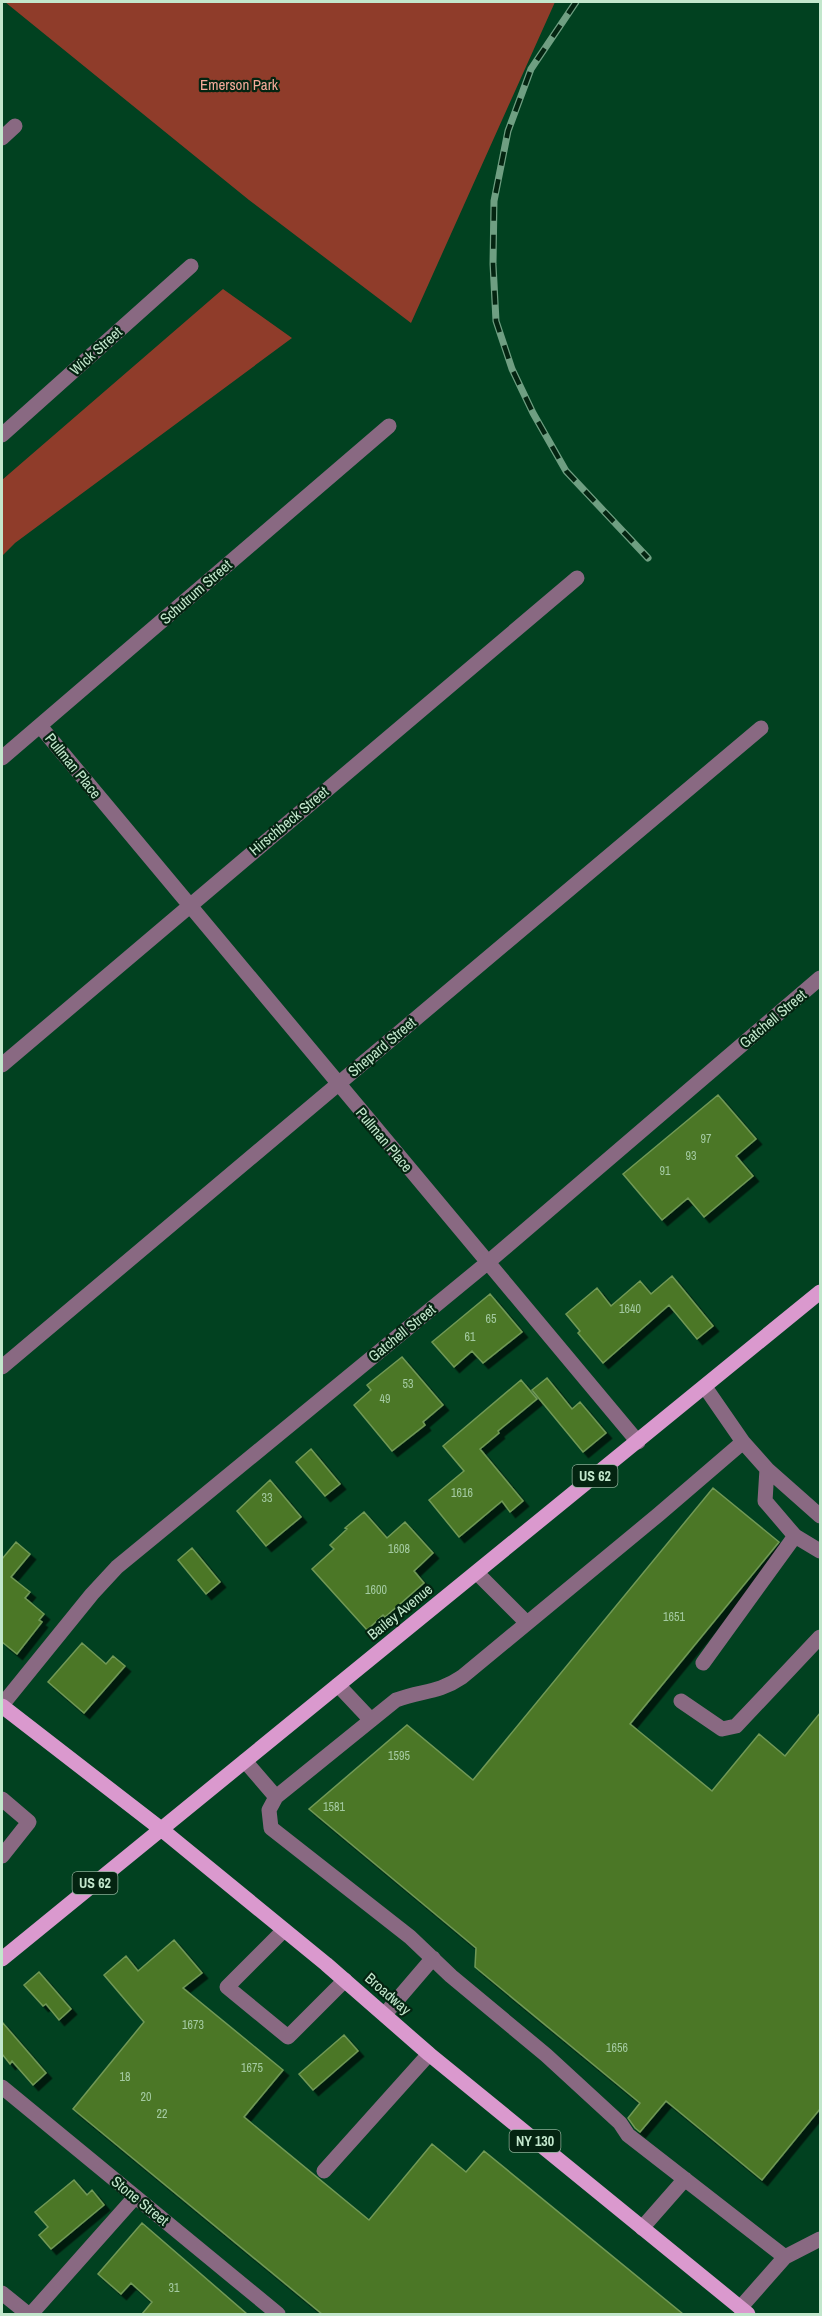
<svg xmlns="http://www.w3.org/2000/svg" width="822" height="2316" viewBox="0 0 822 2316" font-family="'Archivo Narrow',sans-serif">
	<style>
		.green { fill: #8f3c2a }
		.building { fill: #4b7726; stroke: #719956; stroke-width: 1.5; filter: url(#shadow) }
		.lines { fill: none; stroke-linecap: round; stroke-linejoin: round }
		.minor { stroke: #896982; stroke-width: 15 }
		.major { stroke: #da99ce; stroke-width: 15 }
		.rail-casing { stroke: #6f9f82; stroke-width: 7 }
		.rail { stroke: #042411; stroke-width: 4.5; stroke-dasharray: 14; stroke-linecap: butt }
		.labels { text-anchor: middle; stroke-width: 4.5; stroke-linejoin: round; paint-order: stroke }
		.number-label { font-size: 12px; fill: #a4cba2 }
		.shield { fill: #042411; stroke: #89ac94; stroke-width: 1.5 }
		.shield-label { font-size: 14px; font-weight: bold; fill: #c2e7cc }
		.park-label { font-size: 15px; fill: #f5ab9a; stroke: #042411 }
		.street-label { font-size: 15px; fill: #c2e7cc; stroke: #042411 }
	</style>
	<defs>
		<filter id="shadow"><feDropShadow dx="5.5" dy="5.5" stdDeviation="0" flood-color="#0009"/></filter>
	</defs>
	<rect width="100%" height="100%" fill="#014120"/>
	<!-- green -->
	<path class="green" d="M5 2H555L411 323 249 200Z
		M223 289 292 338 15 543 2 556V480Z"/>
	<!-- building -->
	<path class="building" d="M718 1095 756 1139 736 1156 753 1176 704 1217 688 1198 662 1220 623 1174Z
		M672 1276 713 1326 697 1339 669 1305 603 1363 578 1333 580 1331 566 1314 597 1288 611 1306 640 1281 651 1294Z
		M490 1294 522 1332 483 1363 472 1351 454 1367 432 1342Z
		M402 1357 443 1405 423 1422 425 1425 392 1451 354 1405 371 1390 367 1385Z
		M547 1378 572 1409 580 1402 606 1433 583 1452 532 1390Z
		M521 1380 537 1399 498 1431 499 1433 480 1449 523 1501 510 1512 502 1501 459 1537 429 1500 464 1471 443 1446Z
		M311 1449 340 1484 325 1496 296 1462Z
		M270 1480 301 1517 266 1546 237 1511Z
		M713 1488 779 1542 630 1724 712 1791 759 1734 785 1756 820 1713V2109L762 2180 666 2101 640 2132 635 2128 628 2118 640 2103 475 1967 476 1948 309 1809 407 1725 473 1780Z
		M364 1512 387 1538 405 1522 433 1553 414 1571 424 1583 385 1617 383 1615 367 1630 312 1569 334 1549 330 1545 347 1529 345 1528Z
		M16 1542 30 1554 11 1577 30 1592 25 1598 44 1614 39 1620 42 1622 17 1654 2 1642V1559Z
		M192 1548 220 1582 206 1594 178 1560Z
		M82 1643 106 1664 113 1656 125 1666 84 1713 48 1682Z
		M174 1940 202 1973 183 1988 283 2070 244 2117 369 2220 432 2144 466 2172 484 2151 683 2314H322L73 2109 144 2022 104 1975 126 1956 138 1971Z
		M39 1972 71 2009 59 2020 46 2004 43 2006 24 1985Z
		M2 2022 46 2073 33 2085 12 2061 10 2064 2 2054Z
		M344 2035 358 2051 313 2090 299 2074Z
		M74 2180 87 2195 92 2190 104 2205 51 2249 39 2235 48 2227 35 2212Z
		M142 2223 247 2314H142L152 2302 131 2283 121 2294 98 2274Z"/>
	<g class="lines">
		<!-- minor -->
		<path class="minor" d="M2 138 15 126
			M2 435 191 266
			M40 726 638 1442
			M2 758 389 426
			M2 1065 577 578
			M2 1367 761 728
			M705 1387 743 1442 658 1515 462 1677C437 1694 422 1690 396 1700L276 1797 269 1810 271 1828 410 1937 451 1976 546 2055 620 2123 628 2135 785 2257 740 2308
			M743 1442 767 1469 820 1516
			M767 1469 765 1501 795 1536
			M477 1573 527 1623
			M703 1663 795 1536 820 1551
			M338 1685 371 1720
			M681 1701 722 1729 736 1726 820 1637
			M2 1705 92 1594 117 1567 487 1263 820 978
			M245 1761 276 1797
			M2 1799 29 1822 2 1856
			M284 1930 227 1987 288 2037 345 1980
			M385 2014 433 1958
			M2 2087 278 2314
			M324 2171 429 2054
			M642 2228 685 2179
			M785 2257 820 2239
			M2 2293 28 2314
			M31 2314 135 2197"/>
		<!-- major -->
		<path class="major" d="M2 1706 161 1829 326 1964 429 2054 748 2314
			M2 1959 820 1292"/>
		<defs>
			<path id="rail" d="M576 2 531 69 508 131 494 201 493 264 496 321 512 369 533 413 566 471 648 558"/>
		</defs>
		<!-- rail casing -->
		<use href="#rail" class="rail-casing"/>
		<!-- rail -->
		<use href="#rail" class="rail"/>
	</g>
	<g class="labels">
		<!-- number labels -->
		<g class="number-label">
			<text x="706" y="1143">97</text>
			<text x="691" y="1160">93</text>
			<text x="665" y="1175">91</text>
			<text x="630" y="1313">1640</text>
			<text x="491" y="1323">65</text>
			<text x="470" y="1341">61</text>
			<text x="408" y="1388">53</text>
			<text x="385" y="1403">49</text>
			<text x="462" y="1497">1616</text>
			<text x="267" y="1502">33</text>
			<text x="399" y="1553">1608</text>
			<text x="376" y="1594">1600</text>
			<text x="674" y="1621">1651</text>
			<text x="399" y="1760">1595</text>
			<text x="334" y="1811">1581</text>
			<text x="193" y="2029">1673</text>
			<text x="617" y="2052">1656</text>
			<text x="252" y="2072">1675</text>
			<text x="125" y="2081">18</text>
			<text x="146" y="2101">20</text>
			<text x="162" y="2118">22</text>
			<text x="174" y="2292">31</text>
		</g>
		<!-- shield labels -->
		<g class="shield">
			<rect x="572.5" y="1465" width="45" height="22" rx="4.5"/>
			<rect x="72.5" y="1872" width="45" height="22" rx="4.5"/>
			<rect x="509.5" y="2130" width="51" height="22" rx="4.5"/>
		</g>
		<g class="shield-label">
			<text x="595" y="1481">US 62</text>
			<text x="95" y="1888">US 62</text>
			<text x="535" y="2146">NY 130</text>
		</g>
		<!-- park labels -->
		<g class="park-label">
			<text x="239" y="90">Emerson Park</text>
		</g>
		<!-- street labels -->
		<g class="street-label">
			<text transform="translate(96 351) rotate(-42)" y="5">Wick Street</text>
			<text transform="translate(196 592) rotate(-41)" y="5">Schutrum Street</text>
			<text transform="translate(73 766) rotate(51)" y="5">Pullman Place</text>
			<text transform="translate(289 821) rotate(-40)" y="5">Hirschbeck Street</text>
			<text transform="translate(773 1019) rotate(-40)" y="5">Gatchell Street</text>
			<text transform="translate(382 1047) rotate(-40)" y="5">Shepard Street</text>
			<text transform="translate(384 1140) rotate(50)" y="5">Pullman Place</text>
			<text transform="translate(402 1333) rotate(-39)" y="5">Gatchell Street</text>
			<text transform="translate(400 1612) rotate(-39)" y="5">Bailey Avenue</text>
			<text transform="translate(388 1994) rotate(41)" y="5">Broadway</text>
			<text transform="translate(140 2201) rotate(39)" y="5">Stone Street</text>
		</g>
	</g>
	<!-- border -->
	<rect width="822" height="2316" fill="none" stroke="#c2e7cc" stroke-width="6"/>
</svg>
